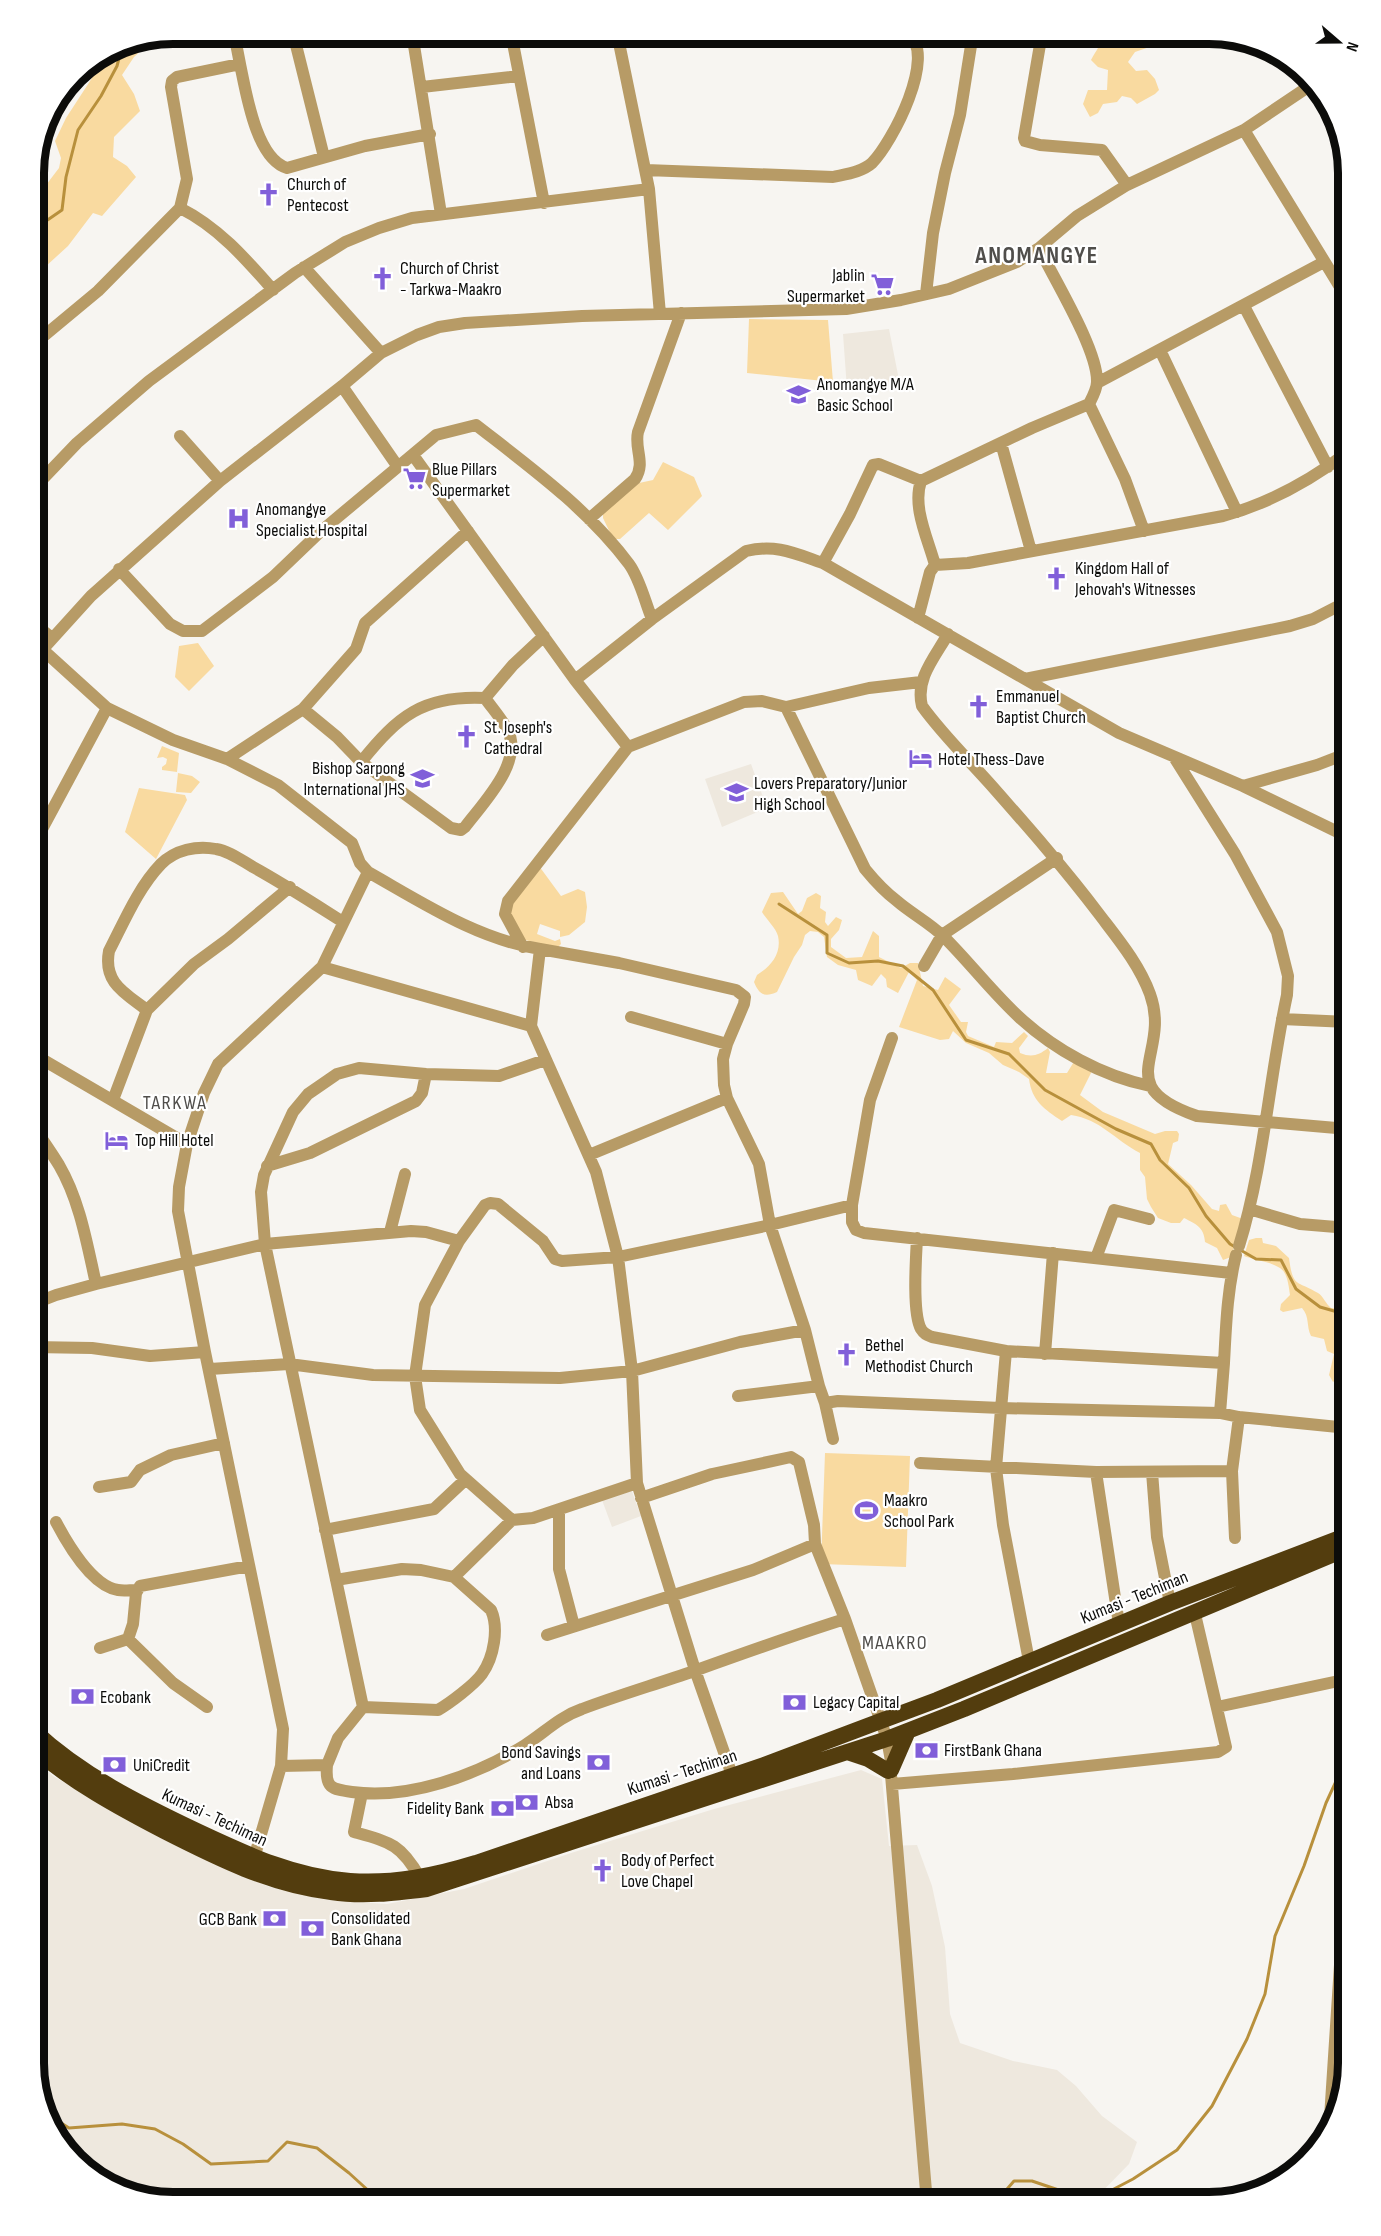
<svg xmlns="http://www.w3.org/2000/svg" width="1381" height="2236" viewBox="0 0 1381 2236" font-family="'Sofia Sans Condensed',sans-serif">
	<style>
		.built { fill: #eee8de }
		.green { fill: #f9daa0 }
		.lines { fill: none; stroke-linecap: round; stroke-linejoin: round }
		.stream { stroke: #b8903c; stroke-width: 3 }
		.minor { stroke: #b79b66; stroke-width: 12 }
		.highway { stroke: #533d0e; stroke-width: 16 }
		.labels { text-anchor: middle; stroke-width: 4.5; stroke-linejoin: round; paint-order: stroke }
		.poi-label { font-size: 18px; fill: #0c0c0a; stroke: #fff; text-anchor: start }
		.street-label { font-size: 18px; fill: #0c0c0a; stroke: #fff }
		.neighbourhood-label { font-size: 20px; letter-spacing: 1.5px; fill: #504e4b; stroke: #fff }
		.district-label { font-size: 24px; font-weight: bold; letter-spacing: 1.5px; fill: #504e4b; stroke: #fff }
		.rim { fill: none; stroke: #0c0c0a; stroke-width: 8 }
	</style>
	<rect width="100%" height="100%" fill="#f7f5f1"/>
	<!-- built -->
	<path class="built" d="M889 329 900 385 847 389 843 334Z
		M751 764 767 808 722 827 705 779Z
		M631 1489 641 1516 612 1527 602 1500Z
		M33 1757 53 1776 158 1837 267 1886 327 1900 387 1904 464 1889 571 1853 714 1809 861 1770 882 1779 889 1846 917 1845 932 1886 945 1947 950 2014 960 2043 1013 2061 1057 2070 1076 2086 1102 2116 1137 2142 1129 2164 1091 2203H1074L1016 2193 1010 2203H164L95 2180 48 2125 33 2063Z"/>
	<!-- green -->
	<path class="green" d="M1103 33H1161L1163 36 1161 43 1135 52 1128 62 1136 71 1147 70 1155 79 1159 90 1155 94 1137 104 1131 98 1122 96 1117 102 1103 104 1098 113 1090 117 1083 104 1088 90H1107L1108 70 1098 67 1091 60C1096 50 1102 45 1103 33Z
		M157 36 134 57 122 75 134 94 140 111 114 137 113 157 127 166 136 177 102 216 93 213 68 246 33 278V202L59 168 61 158 55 141 66 118 92 78V62L120 44Z
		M749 319 828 320 833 382 747 373Z
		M663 462 694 477 702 496 668 530 649 513 620 539H613L603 518V511L639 483 653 480Z
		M198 643 214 666 189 691 175 677 179 646Z
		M162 746 179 753 177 772 162 770V767L166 764 167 759 163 757 157 758Z
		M178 773 192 776 200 782 191 793 176 792Z
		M139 788 185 795 187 800 156 859 125 832Z
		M539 866 561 896 578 889 585 892 587 907 585 922 569 935 560 937V931L540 924 537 934 555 941 560 939 561 944 557 948 525 940 509 913C512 895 527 881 539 866Z
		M783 892 798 914 802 911 807 898 816 893 821 896 820 908 826 912 825 922 828 926 836 917 842 920 839 930 831 939V947L846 958 862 957 873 931 879 936V957L901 968 910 963H918L923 986 938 990 945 977 961 989 949 1005 961 1022H968L966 1032 968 1036 994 1047 996 1042 1012 1043 1024 1032 1028 1036 1019 1048 1020 1053C1032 1058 1039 1055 1048 1048L1050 1052 1046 1073H1067L1075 1060 1093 1069 1080 1095 1103 1112 1155 1134 1165 1131H1177L1179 1134 1178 1141 1173 1143 1168 1164 1191 1185 1212 1209 1219 1211 1220 1205 1226 1204 1232 1215 1243 1219 1231 1257 1223 1260 1217 1248 1205 1242C1204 1227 1196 1224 1184 1218L1180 1223H1171L1158 1218 1151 1207 1147 1199 1145 1177 1140 1170V1153C1115 1140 1100 1119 1071 1115L1062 1121C1044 1109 1032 1101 1029 1079L1019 1072 1003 1065 989 1053 966 1043 953 1031 949 1039 940 1040 899 1027 917 980 909 972 898 993 887 987 886 979 881 974 872 986 858 980 856 970 838 965 827 957 824 937 818 932 810 931 805 935 802 945 794 957 777 992C764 998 759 994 754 982L757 975C770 967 782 954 778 936 776 928 766 919 762 912L771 893Z
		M1256 1238H1262L1263 1243 1276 1246 1289 1258C1293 1288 1296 1280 1318 1293 1323 1296 1326 1304 1331 1308L1339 1309 1348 1304V1370L1333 1382 1329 1375 1334 1354 1327 1351 1324 1339 1311 1336C1306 1326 1310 1317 1302 1308L1283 1312 1280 1310 1281 1304 1290 1295C1289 1288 1288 1278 1284 1272 1279 1263 1254 1260 1244 1256L1249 1240Z
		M825 1453 910 1456 906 1567 821 1564Z"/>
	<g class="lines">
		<!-- stream -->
		<path class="stream" d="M33 230 62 210 66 177 78 130 101 96 117 66 123 43
			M779 904 827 935V953L849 963 878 961 903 966 933 990 966 1040 1009 1054 1045 1090 1116 1129 1151 1144 1160 1160 1189 1188 1206 1216 1230 1244 1256 1259 1281 1260 1296 1289 1320 1307 1348 1315
			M44 2112 69 2128 122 2124 155 2129 183 2144 211 2164 268 2161 287 2142 317 2148 349 2173 382 2203
			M995 2203 1014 2181H1032L1097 2203
			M1102 2203 1112 2190 1133 2179 1177 2150 1212 2106 1247 2039 1265 1994 1275 1936 1304 1866 1326 1803 1343 1766H1348"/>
		<!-- minor -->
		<path class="minor" d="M234 33 240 64
			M293 33 324 157
			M412 33 441 214
			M511 33 544 203
			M617 33 649 189 660 314
			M1042 33 1024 138 1025 141 1040 145 1102 150 1127 185
			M1172 41 1185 33
			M422 87 519 76
			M1244 130 1348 300
			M646 170 833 177C846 174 862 172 872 163 892 143 938 55 908 33
			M180 208C218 227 245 258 273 290
			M1039 248C1054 279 1098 350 1097 382 1097 389 1092 398 1089 404L1125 479 1144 531
			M304 267 381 353
			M926 294 933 233 945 173 960 115 973 33
			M1244 306 1328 467
			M33 345 98 291 180 208 187 179 171 87 172 81 177 77 240 64C246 92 256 159 287 168L365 146 430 134
			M1160 350 1237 512
			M1097 383 1324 262
			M342 386 398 467
			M180 436 220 481
			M1001 443 1031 551
			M413 455 575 680 628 747
			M33 489 77 443 149 381 295 273 345 242 379 228 412 218 649 189
			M589 519 635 479C646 463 634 449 638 432L681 313
			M823 563 850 514 873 465 879 464 921 481
			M935 565C928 539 912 507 921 481L1032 428 1089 404
			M119 569 170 624 183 631H202L273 577 320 532 436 435 476 425C530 467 588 509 629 564 640 579 645 602 652 619
			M918 618 930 572 935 565 968 563 1223 516C1267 504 1311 480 1348 452
			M33 623 52 638
			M948 634C935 657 915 679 922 706 942 734 968 759 991 785 1028 827 1065 869 1099 914 1118 939 1139 964 1150 994 1172 1055 1108 1085 1197 1116L1348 1129
			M42 649 107 708 173 740 227 759 278 785 352 843 360 863 368 872C423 903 477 939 540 949L531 1026 596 1172 618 1257 632 1371 637 1483 695 1670 732 1775
			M33 660 91 596 220 481 342 386 381 353 417 335 439 327 465 323 582 316 846 309 901 300 949 289 1017 262 1039 248 1077 216 1127 185 1244 130 1311 85
			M1025 679 1290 626 1313 619 1348 601
			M575 680 652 619 746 551C776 544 794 553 823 563L1119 733 1243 786 1348 837
			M485 698 513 665 544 636
			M786 707 865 869C874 880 885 892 897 901 912 914 930 923 944 937 970 963 992 992 1019 1017 1055 1050 1102 1076 1150 1086
			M303 709 356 649 365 623 468 531
			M1174 757 1235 854 1277 932 1288 976 1287 995C1269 1078 1264 1165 1239 1246
			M227 759 303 709 337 737 361 762 451 828 461 830 465 827C483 803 525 761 507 729 501 718 492 708 485 698 423 695 398 716 361 762
			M1243 786 1317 765 1348 753
			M33 846 107 708
			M523 947 505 914 508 901 628 747 744 702 762 701 786 707 869 688 921 682
			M540 949 619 963 736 990 745 997 744 1004 727 1044 723 1059 724 1085 727 1098 759 1164 770 1225 805 1330 819 1386 825 1403 833 1439
			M924 966 942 935 1057 858
			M322 967 531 1026
			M147 1010C125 993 103 983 109 951 124 922 138 888 161 864 175 850 197 845 216 849 229 851 241 860 253 867 284 884 313 903 343 922
			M631 1017 727 1044
			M1282 1019 1348 1022
			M892 1038 870 1100 852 1205V1222L856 1230 864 1233 1231 1273
			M33 1054 187 1144
			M113 1100 147 1010 194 964 228 939 290 887
			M33 1126C42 1139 51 1152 59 1165 80 1201 87 1244 96 1284
			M589 1155 727 1098
			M267 1166 310 1153 416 1101 422 1093 426 1074
			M1249 1209 1300 1224 1348 1228
			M390 1232 405 1174
			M917 1238C916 1257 912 1313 921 1329 924 1334 927 1335 932 1337L1006 1351
			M1096 1258 1114 1210 1149 1219
			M33 1304 56 1295 96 1284 265 1244 411 1231 426 1232 459 1241
			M33 1347 92 1348 150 1356 205 1352
			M1045 1354 1053 1253
			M1224 1363C1226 1327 1227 1291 1236 1255
			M210 1369 289 1364 373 1375 560 1378 632 1371 740 1342 805 1330
			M738 1396 819 1386
			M825 1403 838 1401 1001 1408 1220 1413 1239 1417 1348 1428
			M920 1463 1096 1472 1232 1471
			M1096 1472 1119 1624
			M1152 1472 1157 1537 1170 1603
			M99 1487 131 1482 140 1470 171 1455 224 1443
			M559 1510V1569L574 1626
			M512 1520 460 1474 420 1410 415 1376 425 1305 459 1241 485 1205 490 1203 498 1204 543 1241 555 1259 562 1261 618 1257 770 1225 852 1205
			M56 1522C67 1543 92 1586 118 1590 124 1591 130 1590 136 1590
			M325 1530 434 1509 465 1480
			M1235 1538 1232 1471 1239 1417
			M815 1544 845 1619 887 1739 891 1761V1775L927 2203
			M336 1580 402 1569 421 1570 454 1577 512 1520 533 1518 637 1483
			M547 1635 753 1570 815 1544 814 1525 799 1462 791 1457 712 1474 641 1498
			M128 1639 133 1624 136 1593 140 1586 249 1566
			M100 1648 128 1639 173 1683 207 1707
			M1029 1661 1003 1525 996 1468 1006 1351 1224 1363 1220 1413
			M363 1707 438 1710C450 1703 474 1685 482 1674 494 1657 499 1628 491 1610L454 1577
			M1217 1707 1348 1679
			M327 1765C325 1788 331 1789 352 1792 409 1800 477 1775 525 1745 544 1733 559 1717 582 1709 619 1695 657 1684 694 1671 744 1653 794 1635 845 1619
			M281 1766 327 1765 338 1738 363 1707 265 1244 261 1192 264 1175 293 1112 308 1094 337 1074 359 1068 426 1074 499 1076 545 1060
			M892 1784 1013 1774 1218 1752 1226 1747 1195 1614
			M362 1793 354 1832C390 1842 401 1844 420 1878
			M252 1865 281 1766 283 1729 205 1352 178 1211 179 1187 187 1144 204 1093 218 1064 322 967 368 872
			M1329 2133 1340 1965
			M1223 2200V2194"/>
		<!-- highway -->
		<path class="highway" d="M33 1730C81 1775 140 1804 199 1832 248 1855 295 1877 350 1881 394 1884 434 1876 476 1863L764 1765 870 1725 937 1700 1170 1603 1348 1535
			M33 1748C72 1782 118 1807 164 1831 217 1858 271 1885 331 1892 363 1897 395 1893 427 1889L887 1739 964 1709 1348 1548
			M847 1752 868 1759 888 1771
			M891 1770 908 1731"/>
	</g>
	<!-- icons -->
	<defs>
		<symbol id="church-bare" viewBox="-9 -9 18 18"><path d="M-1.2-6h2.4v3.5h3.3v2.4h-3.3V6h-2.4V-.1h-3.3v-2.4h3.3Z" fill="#815fd9" stroke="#fff" stroke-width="2.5" paint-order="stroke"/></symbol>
		<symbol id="supermarket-bare" viewBox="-9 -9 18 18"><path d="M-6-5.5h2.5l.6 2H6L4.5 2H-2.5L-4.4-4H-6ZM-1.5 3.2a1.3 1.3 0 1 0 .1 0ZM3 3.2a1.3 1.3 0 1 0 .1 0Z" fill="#815fd9" stroke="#fff" stroke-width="2.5" paint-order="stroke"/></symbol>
		<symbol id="school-bare" viewBox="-9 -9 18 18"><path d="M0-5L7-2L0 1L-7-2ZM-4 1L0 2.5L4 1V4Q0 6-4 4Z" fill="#815fd9" stroke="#fff" stroke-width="2.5" paint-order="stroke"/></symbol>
		<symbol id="hospital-bare" viewBox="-9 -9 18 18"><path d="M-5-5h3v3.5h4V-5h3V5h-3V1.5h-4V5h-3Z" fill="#815fd9" stroke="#fff" stroke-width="2.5" paint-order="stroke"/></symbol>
		<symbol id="hotel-bare" viewBox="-9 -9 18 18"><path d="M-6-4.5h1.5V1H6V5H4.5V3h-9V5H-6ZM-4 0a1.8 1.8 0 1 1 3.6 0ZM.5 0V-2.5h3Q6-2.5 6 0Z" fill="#815fd9" stroke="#fff" stroke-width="2.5" paint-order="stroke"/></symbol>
		<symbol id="stadium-bare" viewBox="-9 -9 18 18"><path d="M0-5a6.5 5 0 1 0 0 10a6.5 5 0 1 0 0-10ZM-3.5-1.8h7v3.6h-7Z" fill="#815fd9" stroke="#fff" stroke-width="2.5" paint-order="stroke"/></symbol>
		<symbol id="bank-bare" viewBox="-9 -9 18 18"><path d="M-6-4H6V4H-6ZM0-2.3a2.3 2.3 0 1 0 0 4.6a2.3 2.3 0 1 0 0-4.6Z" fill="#815fd9" stroke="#fff" stroke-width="2.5" paint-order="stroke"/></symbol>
	</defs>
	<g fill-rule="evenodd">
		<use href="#church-bare" x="252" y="178" width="33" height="33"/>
		<use href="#church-bare" x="366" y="262" width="33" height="33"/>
		<use href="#supermarket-bare" x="866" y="268" width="33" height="33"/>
		<use href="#school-bare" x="782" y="378" width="33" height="33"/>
		<use href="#supermarket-bare" x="398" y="462" width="33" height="33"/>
		<use href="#hospital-bare" x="222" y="502" width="33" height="33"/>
		<use href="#church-bare" x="1040" y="562" width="33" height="33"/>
		<use href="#church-bare" x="962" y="690" width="33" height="33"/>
		<use href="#church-bare" x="450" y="720" width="33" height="33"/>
		<use href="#hotel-bare" x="904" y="742" width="33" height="33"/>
		<use href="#school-bare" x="406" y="762" width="33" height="33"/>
		<use href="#school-bare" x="720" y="776" width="33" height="33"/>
		<use href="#hotel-bare" x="100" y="1124" width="33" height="33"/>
		<use href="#church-bare" x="830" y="1338" width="33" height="33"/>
		<use href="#stadium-bare" x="850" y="1494" width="33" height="33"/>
		<use href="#bank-bare" x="66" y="1680" width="33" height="33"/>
		<use href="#bank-bare" x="778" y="1686" width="33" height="33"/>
		<use href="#bank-bare" x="910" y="1734" width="33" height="33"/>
		<use href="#bank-bare" x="582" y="1746" width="33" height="33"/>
		<use href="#bank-bare" x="98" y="1748" width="33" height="33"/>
		<use href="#bank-bare" x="510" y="1786" width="33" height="33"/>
		<use href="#bank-bare" x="486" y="1792" width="33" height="33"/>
		<use href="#church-bare" x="586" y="1854" width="33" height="33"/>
		<use href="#bank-bare" x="258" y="1902" width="33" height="33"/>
		<use href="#bank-bare" x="296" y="1912" width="33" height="33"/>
	</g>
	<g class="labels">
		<!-- poi labels -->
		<g class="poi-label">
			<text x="287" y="190">Church of<tspan x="287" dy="21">Pentecost</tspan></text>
			<text x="400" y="274">Church of Christ<tspan x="400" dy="21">- Tarkwa-Maakro</tspan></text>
			<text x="865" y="281" text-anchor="end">Jablin<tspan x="865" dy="21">Supermarket</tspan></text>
			<text x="817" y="390">Anomangye M/A<tspan x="817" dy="21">Basic School</tspan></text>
			<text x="432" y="475">Blue Pillars<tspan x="432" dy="21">Supermarket</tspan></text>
			<text x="256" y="515">Anomangye<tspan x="256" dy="21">Specialist Hospital</tspan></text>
			<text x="1075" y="574">Kingdom Hall of<tspan x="1075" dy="21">Jehovah's Witnesses</tspan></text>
			<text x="996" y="702">Emmanuel<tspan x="996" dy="21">Baptist Church</tspan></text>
			<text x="484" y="733">St. Joseph's<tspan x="484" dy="21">Cathedral</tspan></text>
			<text x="938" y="765">Hotel Thess-Dave</text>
			<text x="405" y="774" text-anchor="end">Bishop Sarpong<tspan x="405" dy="21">International JHS</tspan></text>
			<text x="754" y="789">Lovers Preparatory/Junior<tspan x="754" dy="21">High School</tspan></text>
			<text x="135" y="1146">Top Hill Hotel</text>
			<text x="865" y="1351">Bethel<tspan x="865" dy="21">Methodist Church</tspan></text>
			<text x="884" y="1506">Maakro<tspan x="884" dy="21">School Park</tspan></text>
			<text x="100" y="1703">Ecobank</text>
			<text x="813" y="1708">Legacy Capital</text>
			<text x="944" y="1756">FirstBank Ghana</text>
			<text x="581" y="1758" text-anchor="end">Bond Savings<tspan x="581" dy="21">and Loans</tspan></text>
			<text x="133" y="1771">UniCredit</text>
			<text x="545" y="1808">Absa</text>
			<text x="484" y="1814" text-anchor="end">Fidelity Bank</text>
			<text x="621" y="1866">Body of Perfect<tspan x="621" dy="21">Love Chapel</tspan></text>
			<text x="331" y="1924">Consolidated<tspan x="331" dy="21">Bank Ghana</tspan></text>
			<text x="257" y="1925" text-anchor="end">GCB Bank</text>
		</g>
		<!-- street labels -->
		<g class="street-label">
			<text transform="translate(1134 1597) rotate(-22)" y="6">Kumasi - Techiman</text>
			<text transform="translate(682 1772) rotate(-18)" y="6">Kumasi - Techiman</text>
			<text transform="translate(215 1817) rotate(25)" y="6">Kumasi - Techiman</text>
		</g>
		<!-- neighbourhood labels -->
		<g class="neighbourhood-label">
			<text x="175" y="1109">TARKWA</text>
			<text x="895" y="1649">MAAKRO</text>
		</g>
		<!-- district labels -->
		<g class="district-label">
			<text x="1037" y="263">ANOMANGYE</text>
		</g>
	</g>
	<!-- crop -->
	<path d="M0 0H1381V2236H0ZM173 44H1209A129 129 0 0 1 1338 173V2063A129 129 0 0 1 1209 2192H173A129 129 0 0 1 44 2063V173A129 129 0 0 1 173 44Z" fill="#fff" fill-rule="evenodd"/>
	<path class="rim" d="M173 44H1209A129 129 0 0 1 1338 173V2063A129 129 0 0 1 1209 2192H173A129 129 0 0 1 44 2063V173A129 129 0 0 1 173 44Z"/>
	<!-- north arrow -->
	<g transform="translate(1339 42) rotate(110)" stroke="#ffffff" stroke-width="4.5" paint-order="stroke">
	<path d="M0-4.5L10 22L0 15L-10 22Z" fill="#0c0c0a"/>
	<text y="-9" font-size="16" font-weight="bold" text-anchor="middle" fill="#0c0c0a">N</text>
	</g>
</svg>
